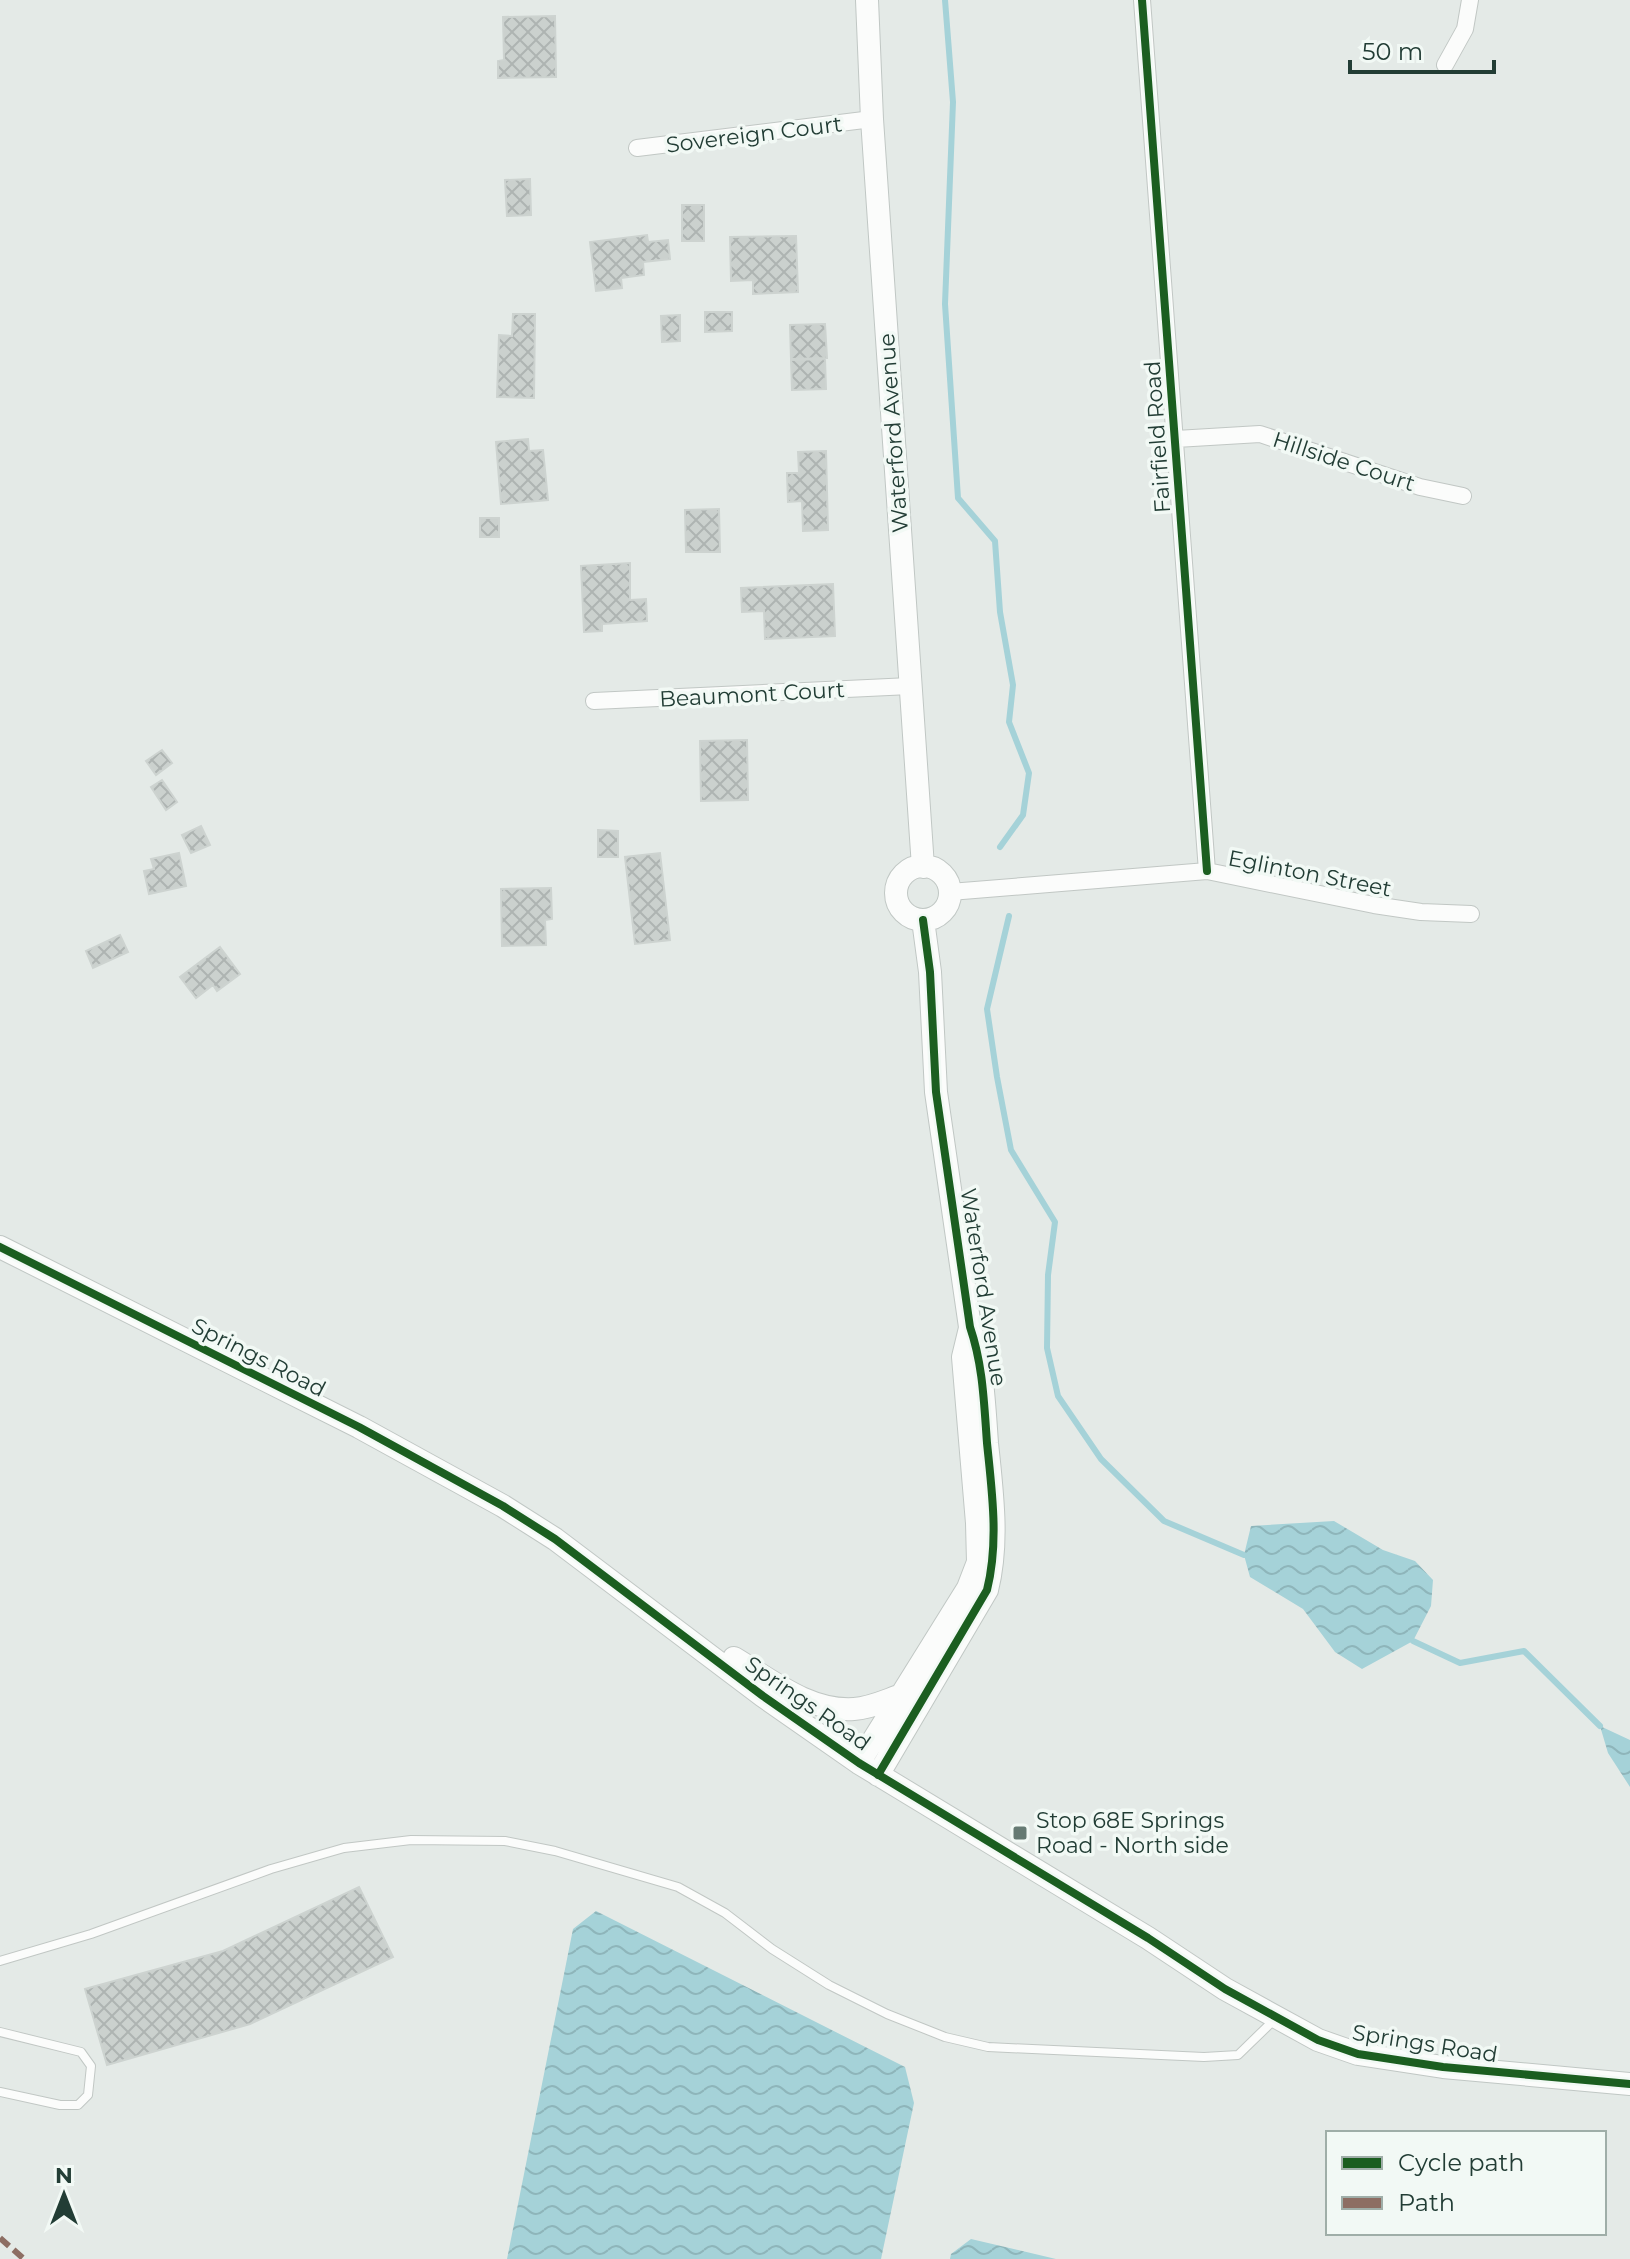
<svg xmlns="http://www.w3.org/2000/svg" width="1630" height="2259" viewBox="0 0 1630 2259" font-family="Montserrat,sans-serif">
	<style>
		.water { fill: url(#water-waves) }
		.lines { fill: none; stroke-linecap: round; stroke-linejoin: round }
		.stream { stroke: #a5d2d8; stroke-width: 6 }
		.building { fill: url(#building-cross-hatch); stroke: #cdd3d0; stroke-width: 2 }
		.lane-casing { stroke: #c1c7c4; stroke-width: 10 }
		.street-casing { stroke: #c1c7c4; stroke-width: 18 }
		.secondary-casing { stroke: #c0c7c4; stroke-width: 24 }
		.lane { stroke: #fbfcfb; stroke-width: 8 }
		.street { stroke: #fbfcfb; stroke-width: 16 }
		.secondary { stroke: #fbfcfb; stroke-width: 22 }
		.quiet { stroke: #8d6e63; stroke-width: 6; stroke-dasharray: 12 6; stroke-linecap: butt }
		.cycleway-casing { stroke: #f2f9f5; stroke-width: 13 }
		.cycleway { stroke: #1b5e20; stroke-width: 8 }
		.poi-dot { fill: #667a73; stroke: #f2f9f5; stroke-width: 3 }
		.labels { text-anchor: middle; stroke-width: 7; stroke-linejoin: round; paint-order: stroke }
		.street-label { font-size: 22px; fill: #223d35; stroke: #f2f9f5 }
		.poi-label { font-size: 22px; fill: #223d35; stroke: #f2f9f5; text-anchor: start }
	</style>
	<defs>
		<pattern id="water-waves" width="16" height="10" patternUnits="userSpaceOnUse" patternTransform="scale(2)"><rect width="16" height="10" fill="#a5d2d8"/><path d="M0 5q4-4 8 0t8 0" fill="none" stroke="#8eb5ba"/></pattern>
		<pattern id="building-cross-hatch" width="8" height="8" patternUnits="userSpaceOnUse" patternTransform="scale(2)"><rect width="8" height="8" fill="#cbd1ce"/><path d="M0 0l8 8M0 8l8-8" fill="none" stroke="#aeb4b2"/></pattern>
	</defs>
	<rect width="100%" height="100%" fill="#e4eae7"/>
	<!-- water -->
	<path class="water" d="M1334 1521 1383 1550 1415 1561 1433 1580 1431 1606 1413 1641 1362 1669 1335 1652 1303 1609 1250 1577 1244 1555 1251 1526Z
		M1600 1726 1630 1740V1787L1608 1753Z
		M596 1911 905 2067 914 2103 881 2259H507L573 1929Z
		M971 2239 1056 2259H950L951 2254Z"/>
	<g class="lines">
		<!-- stream -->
		<path class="stream" d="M945 0 953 102 945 304 958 498 995 541 1000 612 1013 685 1009 722 1029 773 1023 815 1000 847
			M1009 916 987 1009 997 1077 1011 1150 1055 1222 1048 1275 1047 1348 1058 1396 1101 1459 1164 1521 1244 1555
			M1413 1641 1460 1663 1524 1651 1600 1726"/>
	</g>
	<!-- building -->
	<path class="building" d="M555 16 556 77 498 78V61L504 60 503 17Z
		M530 179 531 215 507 216 505 180Z
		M682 205H704V241H682Z
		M647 235 648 242 668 240 670 259 643 262 644 275 621 278 622 288 596 291 590 242Z
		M796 236 798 292 753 294V280L731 281 730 237Z
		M705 312H732V331L705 332Z
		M513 314H535L534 398 497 397 499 335 512 336Z
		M680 315V341L662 342 661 316Z
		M825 324 827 358 791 359 790 325Z
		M825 359 826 389 792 390 791 360Z
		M528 439 529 451 543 450 548 500 501 504 496 442Z
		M826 451 828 530 803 531 802 501 788 502 787 473H799L798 452Z
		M719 509 720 552H686L685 510Z
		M480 518H499V537H480Z
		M630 563V600L646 599 647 621 602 624V631L584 632 581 566Z
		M833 584 835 636 765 639 764 611 742 612 741 588Z
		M747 740 748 800 701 801 700 741Z
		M162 750 172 763 156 775 146 761Z
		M162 780 177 802 166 810 151 787Z
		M201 826 210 845 191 853 182 835Z
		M598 830 618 831V857H598Z
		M179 853 186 886 149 894 144 871 154 869 151 859Z
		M660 853 670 940 635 944 625 857Z
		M551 888 552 919 545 920 546 945 502 946 501 889Z
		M120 935 128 952 93 968 86 951Z
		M220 947 240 974 217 991 213 985 196 998 180 977Z
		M359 1887 393 1957 250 2024 107 2065 85 1989 223 1951Z"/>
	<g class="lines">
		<defs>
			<path id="lane" d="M0 1961 91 1934 271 1869 344 1848 411 1840 505 1841 555 1851 678 1887 725 1913 772 1949 829 1985 887 2014 945 2037 988 2047 1204 2057 1238 2055 1274 2020
				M0 2032 81 2052 91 2066 88 2095 78 2105H60L0 2092"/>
			<path id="street" d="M1142 0 1207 871
				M1445 65 1465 29 1470 0
				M637 148 872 119
				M1176 439 1260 434 1420 487 1463 496
				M594 701 910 686
				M950 892 1207 871 1374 905 1421 912 1471 914"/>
			<path id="secondary" d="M867 0 872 119 923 867
				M896 893a27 27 0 1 1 54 0a27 27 0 1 1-54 0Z
				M0 1247 359 1427 503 1506 555 1539 763 1696 859 1763 1148 1938 1225 1989 1318 2040 1358 2054 1443 2067 1630 2084
				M734 1658C771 1680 809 1712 854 1709 871 1708 887 1700 902 1695
				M859 1763 968 1588 978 1562 977 1523 963 1357 970 1328
				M878 1775 987 1590C999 1542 992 1492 987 1443 984 1403 983 1365 970 1327L936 1092 930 972 923 920"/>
		</defs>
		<!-- lane casing -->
		<use href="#lane" class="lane-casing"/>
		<!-- street casing -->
		<use href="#street" class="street-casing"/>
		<!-- secondary casing -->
		<use href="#secondary" class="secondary-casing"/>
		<!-- lane -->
		<use href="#lane" class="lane"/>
		<!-- street -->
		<use href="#street" class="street"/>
		<!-- secondary -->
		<use href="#secondary" class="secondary"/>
		<!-- quiet -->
		<path class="quiet" d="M0 2238 24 2259"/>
		<defs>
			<path id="cycleway" d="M1142 0 1207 871
				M0 1247 359 1427 503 1506 555 1539 763 1696 859 1763 1148 1938 1225 1989 1318 2040 1358 2054 1443 2067 1630 2084
				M878 1775 987 1590C999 1542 992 1492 987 1443 984 1403 983 1365 970 1327L936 1092 930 972 923 920"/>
		</defs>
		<!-- cycleway casing -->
		<use href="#cycleway" class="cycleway-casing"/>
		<!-- cycleway -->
		<use href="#cycleway" class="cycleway"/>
	</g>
	<!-- markers -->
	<rect class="poi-dot" x="1012" y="1825" width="16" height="16" rx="4"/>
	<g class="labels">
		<!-- street labels -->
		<g class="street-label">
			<text transform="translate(754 134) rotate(-7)" y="8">Sovereign Court</text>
			<text transform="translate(893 433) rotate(-94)" y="8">Waterford Avenue</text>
			<text transform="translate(1157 437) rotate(-94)" y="8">Fairfield Road</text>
			<text transform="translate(1344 461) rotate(18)" y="8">Hillside Court</text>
			<text transform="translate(752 694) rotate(-3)" y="8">Beaumont Court</text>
			<text transform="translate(1310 873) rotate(11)" y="8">Eglinton Street</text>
			<text transform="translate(984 1287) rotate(81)" y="8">Waterford Avenue</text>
			<text transform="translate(259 1357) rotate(27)" y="8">Springs Road</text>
			<text transform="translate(808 1703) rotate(35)" y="8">Springs Road</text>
			<text transform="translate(1425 2043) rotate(9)" y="8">Springs Road</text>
		</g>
		<!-- poi labels -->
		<g class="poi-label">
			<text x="1036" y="1828">Stop 68E Springs<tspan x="1036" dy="25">Road - North side</tspan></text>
		</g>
	</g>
	<!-- legend -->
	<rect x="1326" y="2131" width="280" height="104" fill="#f2f9f5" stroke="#9faea8" stroke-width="2"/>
	<rect x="1342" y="2157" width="40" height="12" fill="#1b5e20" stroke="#9faea8" stroke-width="2"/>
	<text x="1398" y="2171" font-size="24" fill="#223d35">Cycle path</text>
	<rect x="1342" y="2197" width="40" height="12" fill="#8d6e63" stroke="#9faea8" stroke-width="2"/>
	<text x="1398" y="2211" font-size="24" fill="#223d35">Path</text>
	<!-- north arrow -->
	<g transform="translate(64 2195)" stroke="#f2f9f5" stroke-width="6" paint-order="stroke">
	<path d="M0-6L14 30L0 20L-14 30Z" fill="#223d35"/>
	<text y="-12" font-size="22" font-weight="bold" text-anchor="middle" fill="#223d35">N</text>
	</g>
	<!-- scale -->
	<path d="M1350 60v12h144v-12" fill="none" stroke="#223d35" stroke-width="4"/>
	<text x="1362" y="60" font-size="24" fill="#223d35" stroke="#f2f9f5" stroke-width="6" paint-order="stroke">50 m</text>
</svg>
